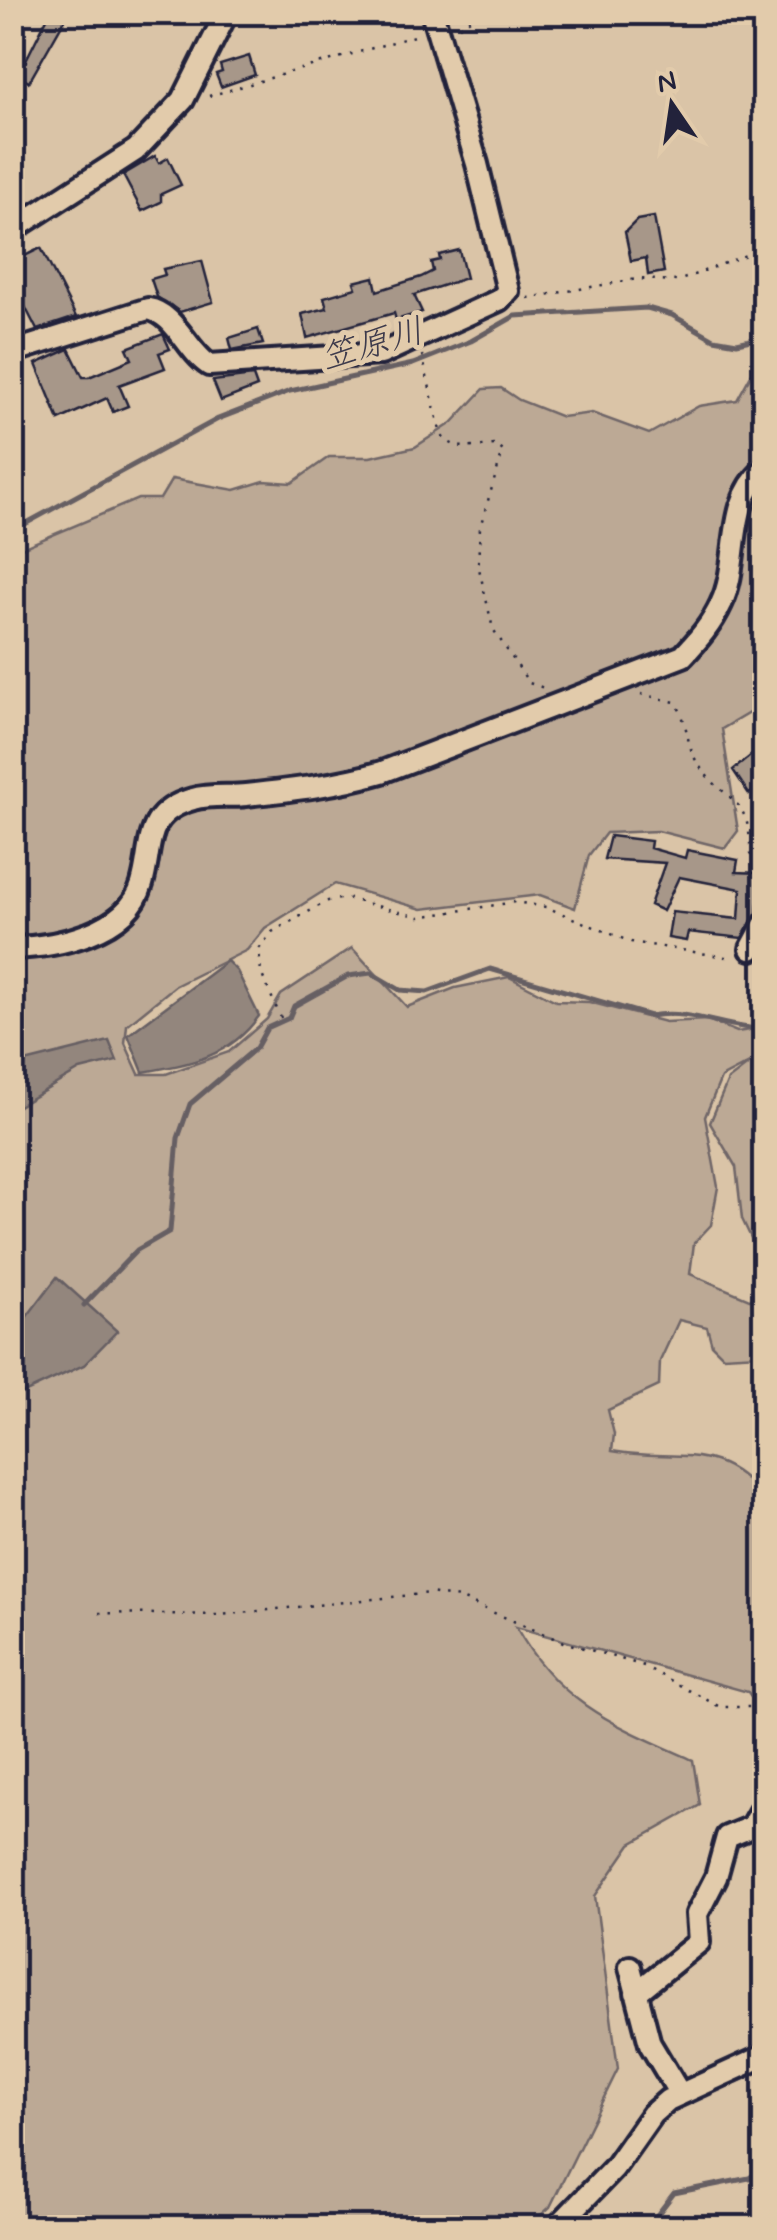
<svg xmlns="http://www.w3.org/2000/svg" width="777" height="2240" viewBox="0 0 777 2240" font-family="Mynerve,'Klee One',sans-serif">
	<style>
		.green { fill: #bca995; stroke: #6f6668; stroke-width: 2.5 }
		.water { fill: #93867d; stroke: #665e63; stroke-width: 2.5 }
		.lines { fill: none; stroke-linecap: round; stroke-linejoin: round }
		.stream { stroke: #665e63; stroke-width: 5 }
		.building { fill: #a79789; stroke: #22223b; stroke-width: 2.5 }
		.minor-casing { stroke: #22223b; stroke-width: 28 }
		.path { stroke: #22223b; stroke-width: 2.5; stroke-dasharray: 2.5 8; stroke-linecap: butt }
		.minor { stroke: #e2cbab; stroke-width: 20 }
		.labels { text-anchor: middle; stroke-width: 10; stroke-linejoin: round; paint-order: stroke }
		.water-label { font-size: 35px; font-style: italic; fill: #3e3b4c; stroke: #e2cbab }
	</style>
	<rect width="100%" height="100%" fill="#dac4a7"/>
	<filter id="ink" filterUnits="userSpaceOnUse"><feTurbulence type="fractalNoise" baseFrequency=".01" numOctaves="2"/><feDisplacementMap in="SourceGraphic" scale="20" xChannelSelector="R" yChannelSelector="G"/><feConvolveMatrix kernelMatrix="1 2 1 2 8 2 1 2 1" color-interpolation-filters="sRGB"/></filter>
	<g filter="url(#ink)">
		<!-- green -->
		<path class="green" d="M764 351V704L722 729 738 831 725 848 658 831 606 833 589 855 575 908 540 895 422 909 335 884 265 928 247 950 175 986 127 1025 125 1043 139 1074H166L229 1052 267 1019 281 995 352 948 407 1007 455 988 509 977 556 1001 589 1002 665 1022 708 1020 737 1032 764 1028V1265L742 1219 736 1167 710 1123 728 1080 753 1061 721 1078 705 1117 718 1187 711 1225 694 1243 690 1274 764 1305V1361L759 1354 723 1356 712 1345 707 1327 679 1320 660 1361 659 1386 608 1410 614 1434 612 1451C673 1463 719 1438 764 1499V1715L748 1692 516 1627C558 1704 617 1726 693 1760L700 1805 631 1844 595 1896 618 2069 550 2207 528 2227H13L12 552 138 499H160L172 479 235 490 264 481 292 483 329 457H370L415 447 452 423 484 389 501 388 519 400 562 417 592 413 649 434 699 406 737 400Z"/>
		<!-- water -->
		<path class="water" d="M227 961 237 971 259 1016C230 1057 190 1064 143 1072L128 1035Z
			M109 1041 117 1061 80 1070 13 1109V1065Z
			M57 1277 117 1331 84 1365 13 1398V1335Z"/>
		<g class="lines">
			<!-- stream -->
			<path class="stream" d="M12 531 218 419 290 391 413 364 471 341 515 316 647 308 672 315 714 339 737 343 764 337
				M84 1305 137 1250 170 1231 178 1138 190 1104 256 1048 267 1028 289 1018 294 1006 348 976 371 973 400 990 427 992 490 969 650 1016C690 1008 725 1029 764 1029
				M647 2228 674 2193 749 2178 764 2168"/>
		</g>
		<!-- building -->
		<path class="building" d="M50 12H69L29 82 18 76Z
			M249 56 255 75 221 87 216 74 222 72 220 65Z
			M155 156 159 163 168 158 181 185 161 194V202L142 211 123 175Z
			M654 217 664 272 648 275 646 258 631 261 625 232 637 220Z
			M41 248 76 317 37 330 12 281V262Z
			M459 250 466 278 414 295 422 312 396 320 394 313 307 338 302 314 327 308 324 297 356 288 354 282 374 277 377 291 421 277 433 271 431 262 440 260 439 255Z
			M202 261 213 302 180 312 157 297 151 279 165 275 163 269Z
			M258 329 263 344 232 350 229 338Z
			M163 334 170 349 159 353 165 368 119 385 128 406 113 412 107 398 59 420 36 364 69 349 83 377H89L132 359 127 348Z
			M253 376 257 387 221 401 213 381Z
			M764 745V773L757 778 762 786 749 794 733 770Z
			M610 836 651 841 650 848 685 858 687 850 738 860 736 872 761 873 757 913 742 938 688 932 686 941 668 938 672 912 739 919 741 889 679 877 663 911 650 905 665 863 604 859Z"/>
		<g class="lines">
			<defs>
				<path id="minor" d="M12 230 136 150 183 100 227 12
					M12 352 148 309C175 313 187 351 209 365L381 354 499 300 508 291 477 164 432 12
					M12 948C56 947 128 933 142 884 153 847 142 813 193 799 209 794 230 797 246 795 292 790 338 785 382 772L683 656C698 640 712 624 721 604 741 563 725 503 764 470
					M751 949 764 925
					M630 1967 650 2044 680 2094
					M636 1993 699 1942 697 1914 716 1877 727 1837 751 1827 764 1804
					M556 2228 614 2168 652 2114 668 2100 764 2056"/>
			</defs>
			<!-- minor casing -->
			<use href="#minor" class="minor-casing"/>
			<!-- path -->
			<path class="path" d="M459 26 481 12
				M209 96 417 35
				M528 298 637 279 678 281 764 248
				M422 355 441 435C456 453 475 446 496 445L503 451 480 527 478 564 493 629 529 683 544 688
				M641 694 675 702C689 722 685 743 697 762 721 802 752 793 750 854L764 867
				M281 1018 261 973 259 949 272 932 328 901 346 898 419 917 515 902 546 907 631 942 732 958
				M99 1613 221 1615 431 1593 459 1598 563 1642 644 1666 720 1707H764"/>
			<!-- minor -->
			<use href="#minor" class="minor"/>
		</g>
	</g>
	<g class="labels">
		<!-- water labels -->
		<g class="water-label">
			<text transform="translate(372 343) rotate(-16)" y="12">笠原川</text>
		</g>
	</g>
	<!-- margin -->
	<rect width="777" height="2240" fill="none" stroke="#e2cbab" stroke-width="50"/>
	<rect x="25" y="25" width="727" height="2190" fill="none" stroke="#22223b" stroke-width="4" filter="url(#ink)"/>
	<!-- north arrow -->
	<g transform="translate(672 105) rotate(347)" stroke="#e2cbab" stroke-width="8" paint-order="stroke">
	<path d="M0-8L18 38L0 25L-18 38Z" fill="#22223b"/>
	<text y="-15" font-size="28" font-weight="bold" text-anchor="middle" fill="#22223b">N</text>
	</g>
</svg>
